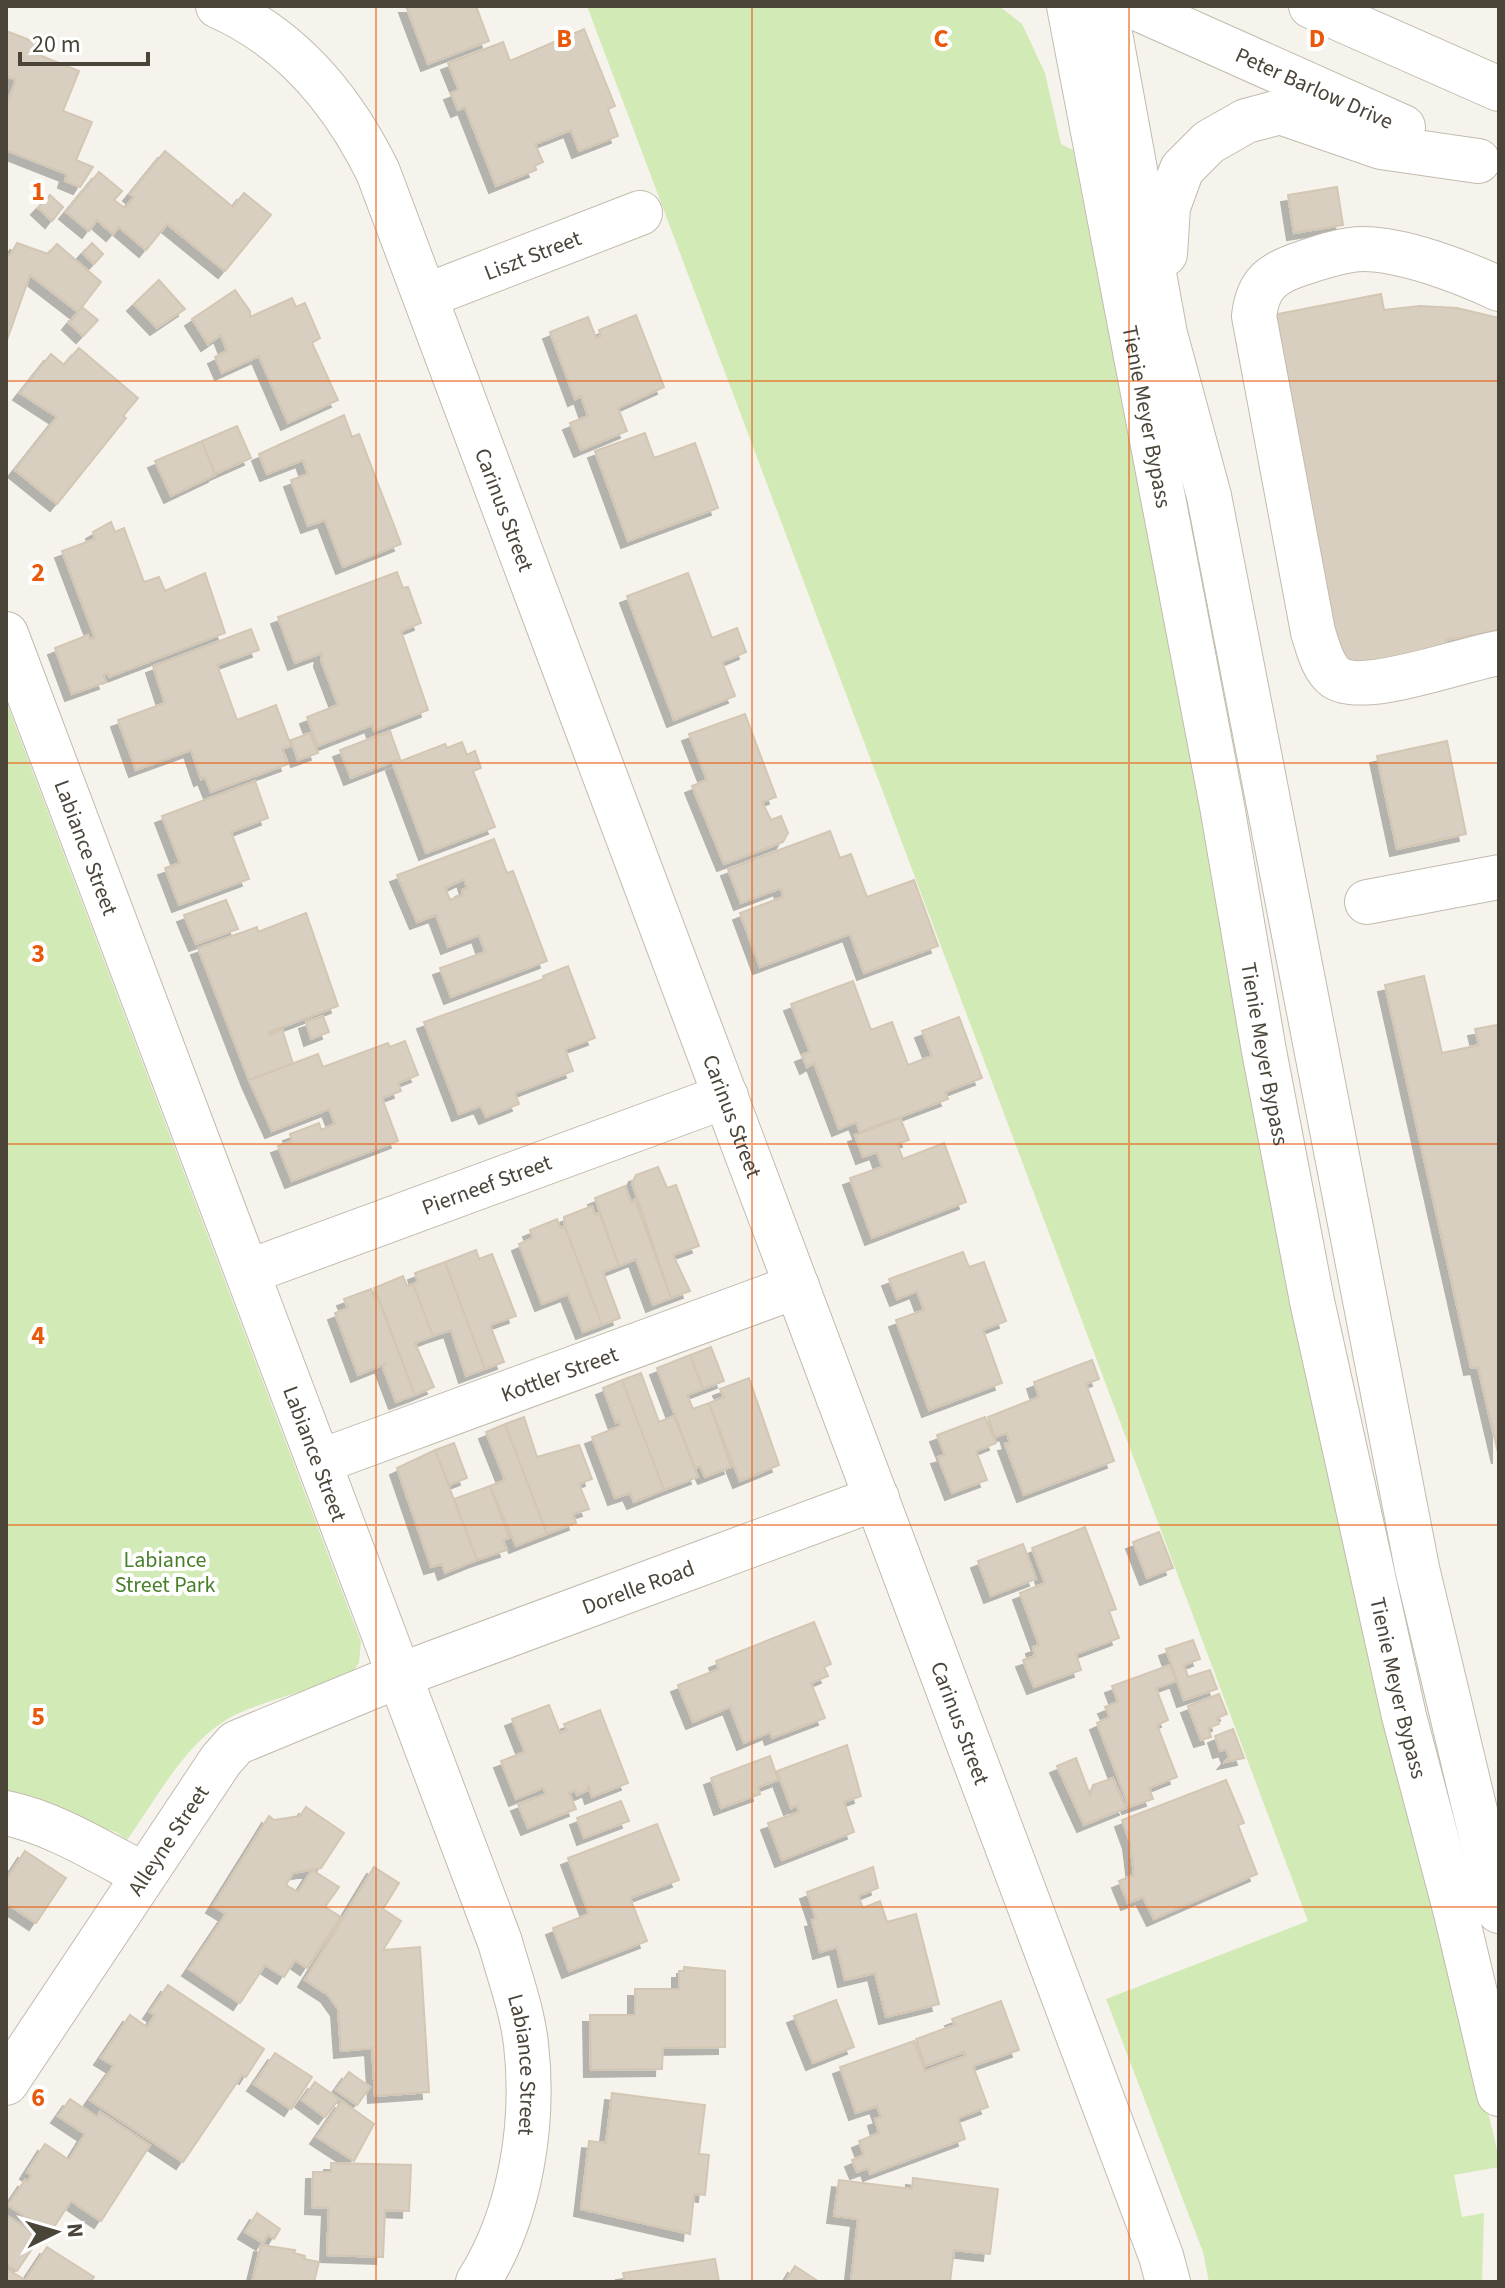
<svg xmlns="http://www.w3.org/2000/svg" width="1505" height="2288" viewBox="0 0 1505 2288" font-family="'Source Sans 3',sans-serif">
	<style>
		.green { fill: #d2eab5 }
		.building { fill: #d8cfc1; stroke: #d3c7b4; stroke-width: 2; fill-rule: evenodd; filter: url(#shadow) }
		.lines { fill: none; stroke-linecap: round; stroke-linejoin: round }
		.minor-casing { stroke: #c2bbae; stroke-width: 46 }
		.minor { stroke: #fff; stroke-width: 44 }
		.grid { fill: none; stroke: #e8590c; stroke-width: 2; stroke-opacity: 0.55 }
		.labels { text-anchor: middle; stroke-width: 8; stroke-linejoin: round; paint-order: stroke }
		.street-label { font-size: 22px; fill: #4b4439; stroke: #fff }
		.park-label { font-size: 22px; fill: #4a7f2a; stroke: #fff }
		.grid-label { font-size: 26px; text-anchor: middle; font-weight: bold; fill: #e8590c; stroke: #fff; stroke-width: 8; stroke-linejoin: round; paint-order: stroke }
	</style>
	<defs>
		<filter id="shadow"><feDropShadow dx="-7" dy="7" stdDeviation="0" flood-color="#0004"/></filter>
	</defs>
	<rect width="100%" height="100%" fill="#f6f3ec"/>
	<!-- green -->
	<path class="green" d="M587 6H999L1022 24 1045 73 1061 144 1073 150 1264 1125 1374 1648 1499 2157V2167L1454 2175 1462 2217 1484 2213 1482 2282H1209L1203 2252 1106 1999 1308 1921Z
		M6 701 361 1642 359 1663 353 1671C316 1690 274 1697 237 1714 188 1737 157 1798 127 1840L116 1832 6 1796Z"/>
	<!-- building -->
	<path class="building" d="M406 6H476L489 41 428 64Z
		M584 29 615 106 608 109 618 136 579 151 571 130 535 144 543 162 534 166 536 170 496 186 465 107 458 110 451 93 459 90 448 63 503 42 510 61Z
		M6 31 38 43 34 53 79 71 63 111 92 122 76 160 93 167 80 187 65 181 67 174 6 150V106L16 80 6 76Z
		M165 151 233 207 244 193 271 215 225 271 167 224 146 250 119 227 113 234 97 220 89 231 66 212 99 172 122 191 114 200 125 208 134 197 130 194Z
		M1337 187 1343 225 1294 233 1288 195Z
		M50 195 63 207 52 221 38 208Z
		M17 243 48 254 57 244 101 282 78 312 30 275 7 340 6 254 10 256Z
		M92 243 103 254 94 264 83 253Z
		M159 280 185 309 157 328 134 304Z
		M235 290 250 311V317L292 298 296 307 305 303 320 338 312 343 338 400 288 423 259 356 222 373 215 357 227 351 221 335 208 344 192 319Z
		M1381 294 1384 310 1420 306 1457 308 1499 318V630L1446 640 1448 651 1356 669 1335 655 1267 316Z
		M82 307 98 320 83 336 69 323Z
		M636 315 664 387 618 408 627 431 581 450 570 423 588 416 581 396 575 399 550 332 588 317 596 338 601 336 599 330Z
		M79 348 138 398 123 416 126 418 57 504 15 470 57 417 20 393 51 354 64 365Z
		M344 415 352 437 359 434 401 544 343 567 325 520 308 526 291 480 308 474 303 460 267 474 259 454Z
		M237 426 251 458 215 474 202 441Z
		M645 433 654 458 695 443 718 508 628 541 595 451Z
		M202 441 215 475 171 496 155 461Z
		M111 522 115 532 124 528 144 582 159 577 165 591 205 573 225 633 109 677 108 673 103 675 106 682 72 694 55 648 88 635 90 639 95 638 62 551 95 539 93 532Z
		M397 572 403 588 408 587 421 623 401 631 428 710 374 731 372 725 318 746 307 717 338 705 321 660 322 653 295 663 278 617Z
		M688 573 712 638 737 628 746 652 722 662 735 696 674 720 627 596Z
		M251 629 259 650 217 665 237 720 276 705 291 746 282 749 288 764 211 792 205 777 201 779 191 750 136 770 118 720 165 703 153 666Z
		M745 714 776 797 762 802 771 820 781 816 788 833 783 842 724 864 692 786 707 780 689 734Z
		M390 731 400 759 351 778 340 750Z
		M310 733 318 753 298 760 291 740Z
		M1447 741 1466 834 1397 849 1377 756Z
		M462 742 467 755 475 751 481 768 473 771 495 827 426 853 393 764 445 744 447 748Z
		M255 781 268 818 231 832 249 879 179 905 165 868 180 863 162 816Z
		M830 831 840 858 851 854 867 897 914 880 938 946 864 973 850 934 760 967 740 913 783 897 781 888 741 903 728 869Z
		M494 839 507 873 513 871 547 961 451 997 440 968 485 952 479 935 448 947 436 915 417 922 397 875ZM464 879 467 888 462 890 463 895 450 900 445 888Z
		M226 900 238 929 196 944 184 915Z
		M306 913 338 1006 269 1032 270 1035 282 1029 293 1064 249 1080 198 948 257 927 258 932Z
		M568 966 595 1038 565 1049 573 1071 515 1093 519 1104 486 1117 481 1106 459 1114 424 1022 544 979 543 976Z
		M1424 976 1442 1053 1479 1045 1475 1029 1497 1025 1499 1034V1457L1478 1367 1471 1368 1385 985Z
		M853 981 871 1030 892 1022 908 1065 932 1056 922 1031 959 1017 982 1078 945 1092 948 1099 860 1132 856 1122 839 1129 814 1063 807 1067 802 1055 810 1052 791 1004Z
		M323 1016 329 1032 311 1039 306 1022Z
		M405 1041 418 1075 398 1083 401 1091 382 1098 398 1141 292 1181 278 1146 292 1141 290 1134 319 1123 321 1130 335 1124 329 1109 272 1131 249 1080 318 1054 323 1067 388 1043 390 1047Z
		M900 1118 909 1140 897 1144 903 1159 944 1143 966 1202 872 1238 850 1178 882 1167 877 1152 863 1157 855 1135Z
		M658 1167 667 1188 676 1185 699 1246 673 1255 690 1291 671 1298 632 1183 636 1175Z
		M625 1186 631 1202 635 1200 671 1298 653 1305 636 1259 619 1266 595 1198Z
		M592 1206 595 1215 599 1213 619 1266 603 1272 620 1318 602 1325 565 1227 564 1217Z
		M557 1219 560 1228 565 1227 602 1325 583 1332 568 1294 542 1304 519 1244 533 1238 530 1230Z
		M476 1250 479 1259 492 1254 516 1316 490 1325 504 1362 485 1369 445 1262Z
		M963 1252 969 1267 984 1262 1006 1321 983 1330 1002 1383 929 1410 896 1320 924 1310 917 1291 897 1299 889 1279Z
		M445 1262 485 1369 466 1376 451 1330 433 1336 413 1284 418 1282 415 1273Z
		M403 1276 407 1286 413 1284 433 1336 415 1343 434 1387 415 1395 374 1288Z
		M371 1289 375 1298 378 1297 415 1395 396 1402 383 1368 385 1364 358 1375 335 1313 348 1308 344 1299Z
		M711 1347 724 1381 703 1389 690 1355Z
		M690 1355 703 1389 687 1395 693 1409 709 1403 731 1467 705 1477 700 1466 695 1468 657 1368Z
		M1092 1360 1099 1379 1086 1384 1114 1461 1024 1495 1005 1444 1010 1443 1007 1433 995 1437 988 1417 1039 1397 1034 1382Z
		M641 1373 659 1422 674 1416 698 1477 664 1490 622 1380Z
		M749 1378 779 1465 740 1481 709 1403 724 1397 720 1389Z
		M622 1380 664 1490 634 1502 630 1493 615 1498 592 1437 621 1426 619 1421 616 1423 603 1388Z
		M524 1417 537 1457 579 1445 592 1479 579 1484 589 1509 573 1514 576 1523 547 1534 505 1424Z
		M985 1417 996 1443 976 1451 987 1480 952 1493 938 1457 945 1455 937 1435Z
		M505 1424 547 1534 516 1546 490 1486 505 1480 486 1432Z
		M454 1443 467 1478 449 1485 435 1450Z
		M435 1450 477 1560 445 1573 442 1564 431 1567 397 1468Z
		M490 1486 509 1538 503 1540 507 1550 477 1560 454 1499Z
		M1085 1527 1116 1609 1109 1611 1119 1638 1076 1654 1081 1670 1034 1687 1023 1660 1035 1656 1033 1647 1039 1645 1020 1593 1045 1583 1032 1548Z
		M1159 1532 1173 1568 1147 1578 1133 1542Z
		M1023 1544 1036 1579 991 1596 978 1561Z
		M814 1622 831 1664 824 1667 828 1676 811 1683 825 1718 772 1738 770 1732 744 1743 730 1707 693 1722 678 1685 719 1669 716 1661Z
		M1193 1640 1200 1659 1184 1665 1188 1677 1210 1670 1217 1689 1184 1700 1166 1649Z
		M1170 1665 1176 1681 1156 1688 1168 1720 1157 1725 1177 1777 1149 1788 1153 1799 1129 1807 1097 1723 1110 1717 1105 1707 1118 1702 1112 1686Z
		M1219 1694 1227 1714 1217 1718 1219 1724 1208 1728 1211 1737 1201 1740 1188 1706Z
		M549 1705 560 1733 567 1730 564 1724 600 1710 628 1783 592 1797 588 1785V1790L577 1795 575 1790 569 1793 576 1809 528 1828 518 1804 546 1794 543 1788 516 1799 501 1761 525 1752 512 1719Z
		M1233 1729 1244 1758 1225 1762 1229 1757 1226 1749 1220 1751 1215 1736Z
		M847 1745 861 1796 844 1802 854 1832 782 1860 768 1823 799 1812 797 1805 791 1808 777 1771Z
		M770 1756 778 1780 758 1787 760 1794 721 1808 711 1778Z
		M1076 1758 1090 1795 1093 1785 1113 1778 1126 1808 1084 1825 1057 1766Z
		M1226 1780 1244 1823 1238 1825 1257 1874 1154 1919 1143 1897 1128 1903 1119 1881 1134 1875 1130 1842 1122 1820Z
		M621 1801 629 1821 584 1838 577 1818Z
		M306 1807 344 1833 321 1868 293 1873 286 1885 298 1892 312 1870 339 1887 325 1907 341 1917 307 1968 295 1960 284 1977 265 1965 240 2003 189 1969 226 1914 213 1906 269 1816 274 1820 300 1816Z
		M657 1824 679 1880 630 1898 647 1941 569 1971 553 1928 589 1914 568 1858Z
		M25 1851 66 1878 36 1923 6 1903V1880Z
		M374 1867 399 1883 383 1909 401 1921 383 1950 420 1947 429 2092 375 2096 372 2048 341 2051 338 2009 328 1995 305 1980Z
		M873 1867 878 1888 858 1896 863 1908 880 1901 887 1922 916 1914 939 2004 886 2017 875 1973 845 1980 837 1947 820 1952 812 1920 816 1919 807 1892Z
		M684 1967 725 1971V2047L663 2048 662 2069 591 2070 590 2015H635V1989H679V1971H684Z
		M168 1985 264 2049 246 2077 242 2075 183 2162 90 2100 114 2066 101 2058 130 2015 147 2027 155 2015 150 2012Z
		M836 2000 854 2047 813 2063 794 2016Z
		M1001 2001 1019 2050 973 2066 988 2107 958 2118 965 2139 870 2174 868 2168 857 2172 852 2160 864 2155 859 2141 879 2133 875 2119 881 2117 877 2106 856 2113 840 2067 914 2041 925 2071 966 2056 964 2052 925 2066 916 2039 955 2025 952 2019Z
		M275 2053 312 2077 291 2109 254 2084Z
		M349 2072 370 2087 357 2105 336 2090Z
		M315 2082 339 2099 325 2117 302 2100Z
		M612 2093 705 2105 699 2154 709 2155 705 2195 694 2194 690 2234 581 2209 589 2141 606 2143Z
		M70 2099 97 2117 100 2112 150 2145 101 2221 71 2201 50 2233 8 2205 25 2180 28 2182 31 2175 27 2172 45 2144 69 2160 85 2134 58 2116Z
		M342 2101 374 2124 354 2161 317 2137Z
		M331 2163 411 2165 409 2211 385 2210 383 2257 327 2255 329 2208 312 2207 313 2172H331Z
		M913 2178 998 2189 990 2254 954 2250 950 2282H851L858 2219 834 2216 839 2180 912 2189Z
		M257 2213 280 2229 274 2239 268 2235 263 2243 245 2232Z
		M6 2215 40 2237 17 2271 6 2264Z
		M261 2245 295 2250 294 2253 305 2256 304 2259 319 2262 314 2282H252Z
		M47 2247 94 2277 90 2282H6V2268L25 2280Z
		M715 2259 719 2282H625L623 2273Z
		M795 2266 819 2282H785Z"/>
	<g class="lines">
		<defs>
			<g id="minor">
				<path id="s1" d="M218 6C293 39 343 101 378 172L1161 2256 1168 2282"/>
				<path id="s2" d="M1069 6 1222 806 1264 1051 1312 1301 1404 1716 1456 1913 1499 2094"/>
				<path d="M1105 6 1165 334 1209 496 1417 1568 1499 1911"/>
				<path id="s3" d="M1132 6 1403 127"/>
				<path d="M1311 6 1499 89"/>
				<path d="M1165 254 1168 207 1182 169 1209 142 1246 121 1280 112 1381 147 1478 161"/>
				<path d="M1499 289C1463 272 1403 249 1363 249 1344 249 1321 257 1303 263 1272 273 1258 283 1254 316L1313 632C1318 647 1322 667 1335 677 1363 697 1462 659 1499 653"/>
				<path id="s4" d="M426 296 640 213"/>
				<path id="s5" d="M6 634 500 1942C509 1975 522 2009 526 2044 535 2122 521 2214 478 2282"/>
				<path d="M1367 902 1499 877"/>
				<path id="s6" d="M248 1272 726 1096"/>
				<path id="s7" d="M319 1462 797 1286"/>
				<path d="M6 1813C54 1823 100 1852 144 1875"/>
				<path id="s8" d="M6 2083 221 1760 236 1743 398 1676 877 1498"/>
			</g>
		</defs>
		<!-- minor casing -->
		<use href="#minor" class="minor-casing"/>
		<!-- minor -->
		<use href="#minor" class="minor"/>
	</g>
	<!-- grid -->
	<path class="grid" d="M376 6V2282M752 6V2282M1129 6V2282M6 381H1499M6 763H1499M6 1144H1499M6 1525H1499M6 1907H1499"/>
	<g class="labels">
		<!-- street labels -->
		<g class="street-label">
			<text dy="8" stroke="none"><textPath href="#s3" startOffset="200">Peter Barlow Drive</textPath></text>
			<text dy="8" stroke="none"><textPath href="#s4" startOffset="114">Liszt Street</textPath></text>
			<text dy="8" stroke="none"><textPath href="#s2" startOffset="418">Tienie Meyer Bypass</textPath></text>
			<text dy="8" stroke="none"><textPath href="#s1" startOffset="596">Carinus Street</textPath></text>
			<text dy="8" stroke="none"><textPath href="#s5" startOffset="228">Labiance Street</textPath></text>
			<text dy="8" stroke="none"><textPath href="#s2" startOffset="1066">Tienie Meyer Bypass</textPath></text>
			<text dy="8" stroke="none"><textPath href="#s1" startOffset="1244">Carinus Street</textPath></text>
			<text dy="8" stroke="none"><textPath href="#s6" startOffset="254">Pierneef Street</textPath></text>
			<text dy="8" stroke="none"><textPath href="#s7" startOffset="256">Kottler Street</textPath></text>
			<text dy="8" stroke="none"><textPath href="#s5" startOffset="876">Labiance Street</textPath></text>
			<text dy="8" stroke="none"><textPath href="#s8" startOffset="842">Dorelle Road</textPath></text>
			<text dy="8" stroke="none"><textPath href="#s2" startOffset="1714">Tienie Meyer Bypass</textPath></text>
			<text dy="8" stroke="none"><textPath href="#s1" startOffset="1892">Carinus Street</textPath></text>
			<text dy="8" stroke="none"><textPath href="#s8" startOffset="292">Alleyne Street</textPath></text>
			<text dy="8" stroke="none"><textPath href="#s5" startOffset="1524">Labiance Street</textPath></text>
		</g>
		<!-- park labels -->
		<g class="park-label">
			<text x="165" y="1567">Labiance<tspan x="165" dy="25">Street Park</tspan></text>
		</g>
	</g>
	<g class="grid-label">
		<text x="564" y="47">B</text>
		<text x="941" y="47">C</text>
		<text x="1317" y="47">D</text>
		<text x="38" y="200">1</text>
		<text x="38" y="581">2</text>
		<text x="38" y="962">3</text>
		<text x="38" y="1344">4</text>
		<text x="38" y="1725">5</text>
		<text x="38" y="2106">6</text>
	</g>
	<!-- border -->
	<rect width="1505" height="2288" fill="none" stroke="#4b4439" stroke-width="16"/>
	<!-- north arrow -->
	<g transform="translate(56 2232) rotate(85)" stroke="#ffffff" stroke-width="6" paint-order="stroke">
	<path d="M0-6L14 30L0 20L-14 30Z" fill="#4b4439"/>
	<text y="-12" font-size="22" font-weight="bold" text-anchor="middle" fill="#4b4439">N</text>
	</g>
	<!-- scale -->
	<path d="M20 52v12h128v-12" fill="none" stroke="#4b4439" stroke-width="4"/>
	<text x="32" y="52" font-size="24" fill="#4b4439" stroke="#ffffff" stroke-width="6" paint-order="stroke">20 m</text>
</svg>
